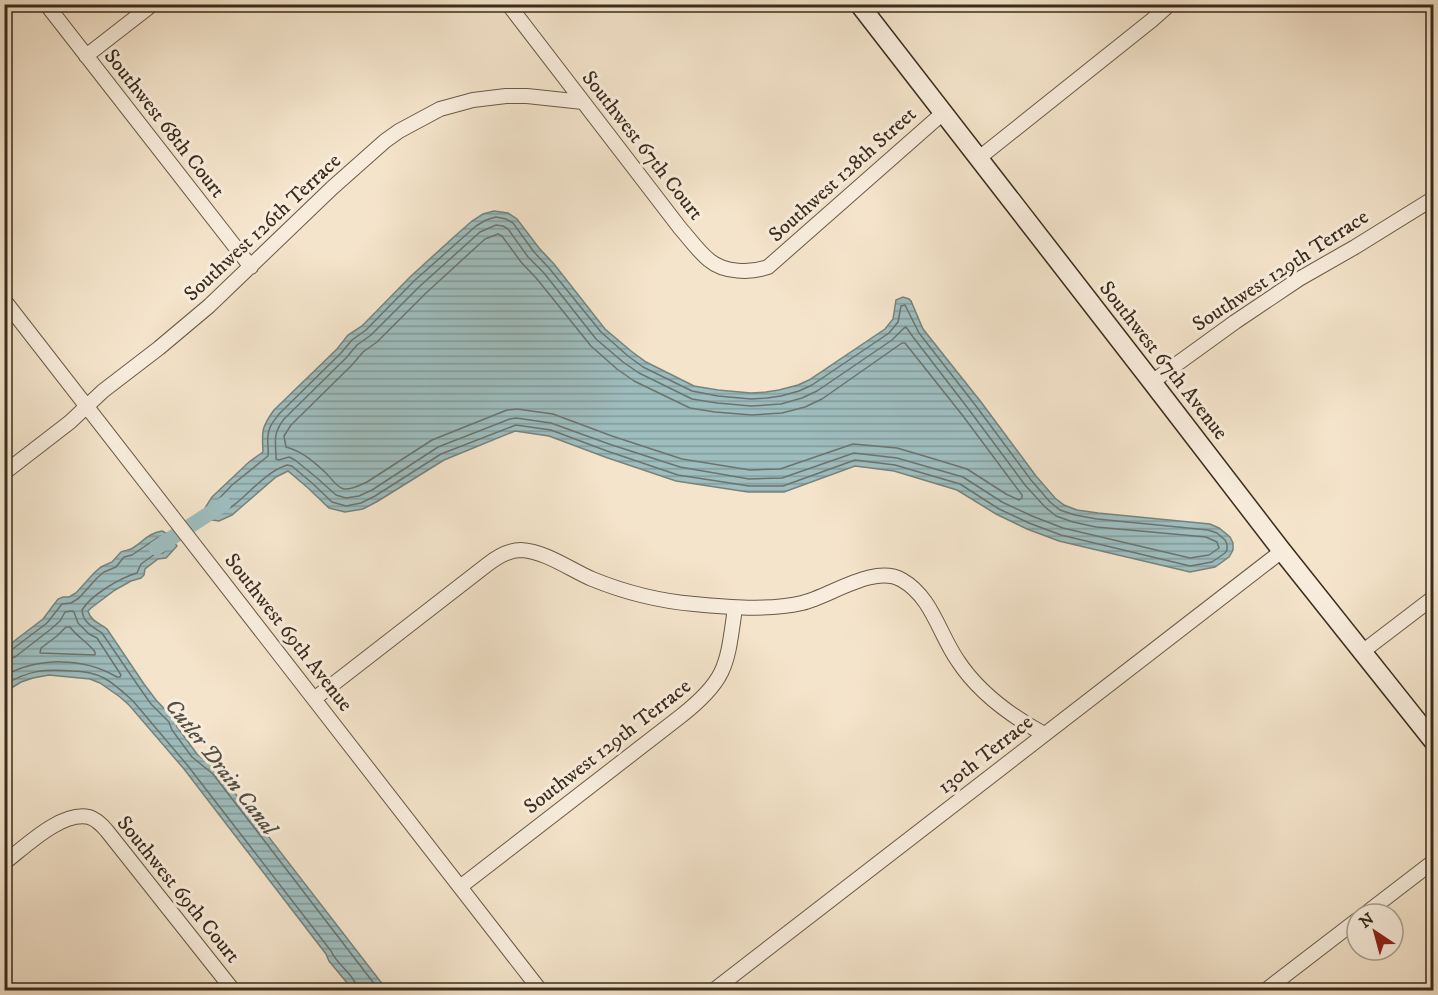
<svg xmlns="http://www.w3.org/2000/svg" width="1438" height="995" viewBox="0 0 1438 995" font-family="'IM FELL DW Pica',serif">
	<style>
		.water { fill: url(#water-rules); stroke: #76837d; stroke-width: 1.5 }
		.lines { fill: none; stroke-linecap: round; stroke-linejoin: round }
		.shore { stroke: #6c746d; stroke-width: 1.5 }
		.canal { stroke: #9ebdbe; stroke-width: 15 }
		.street-casing { stroke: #685a48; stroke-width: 16 }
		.secondary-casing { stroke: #3a2c1c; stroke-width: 21 }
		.street { stroke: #f8eddd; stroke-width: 14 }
		.secondary { stroke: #f8eddd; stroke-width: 18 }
		.labels { text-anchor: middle; stroke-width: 6; stroke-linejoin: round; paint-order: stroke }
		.street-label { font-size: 21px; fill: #3a2c1c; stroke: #f8eddd }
		.water-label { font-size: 22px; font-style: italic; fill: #535044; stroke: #f8eddd }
	</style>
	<defs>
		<pattern id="water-rules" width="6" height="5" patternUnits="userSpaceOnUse" patternTransform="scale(1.5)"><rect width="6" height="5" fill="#9ebdbe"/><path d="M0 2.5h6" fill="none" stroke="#829a9a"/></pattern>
	</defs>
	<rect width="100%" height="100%" fill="#f4e4cb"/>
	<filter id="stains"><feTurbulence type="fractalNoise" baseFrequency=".00333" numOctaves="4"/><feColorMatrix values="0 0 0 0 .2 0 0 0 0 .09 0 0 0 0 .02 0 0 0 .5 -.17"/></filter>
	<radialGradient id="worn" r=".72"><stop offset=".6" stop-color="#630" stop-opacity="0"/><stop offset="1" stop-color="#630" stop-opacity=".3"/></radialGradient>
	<!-- water -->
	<path class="water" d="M494 211 508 213 517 219 539 248 554 264 605 329 631 351 646 362 694 386 718 390 751 393 766 392 779 390 798 385 809 380 885 329 893 319 896 300 903 297 909 299 911 301 923 329 981 402 1036 476 1055 498 1064 505 1077 510 1098 513 1210 524 1219 528 1230 537 1233 543V550L1229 557 1215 567 1190 572 1059 541 1027 529 996 514 957 490 894 471 855 466 784 492H748L676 481 605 457 549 436 515 431 444 460 378 501 363 509 345 512 329 508 308 488 288 471 276 477 232 515 219 521 212 520 205 515V508L212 497 249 462 263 452C262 431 261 428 274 410L337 349 348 335 362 326 410 277 455 236 472 221 483 214Z
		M162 531 168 534 177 546 166 558 158 559 145 569 144 575 141 578 131 581 115 590 91 608 88 611C91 622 100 623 107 629L144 684 156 700 174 719 177 727 183 735 197 754 217 770 387 990H353L329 961 326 954 184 769 129 705 120 697 100 683 90 679 49 675 33 678 21 682 5 692V648L43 619 58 599 63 597H69L76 593 94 573 101 567 112 562 121 552C122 551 129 550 131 549 142 543 148 533 162 531Z"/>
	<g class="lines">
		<!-- shore -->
		<path class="shore" d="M496 217 506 219 513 223 534 252 549 268 601 332 628 356 643 367 692 391 718 396 751 399 767 398 781 396 799 391 812 385 889 333 898 322 901 306 905 305 919 333 976 406 1031 480 1050 502 1060 510 1075 515 1097 519 1208 530 1217 533 1225 540 1227 544V550L1225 553 1212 562 1190 566 1061 535 1029 523 999 509 960 484 895 465 855 460 783 486H749L678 475 607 451 551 430 516 425 441 454 375 496 361 503 346 506 332 502 312 483 292 466 287 465C260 474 244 503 218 515L212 513 211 510 212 506 232 485 268 456C269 449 267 443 268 436 268 427 274 421 279 414L341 353 352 340 366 330 414 281 459 241 476 226 486 220Z
			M496 225 503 226 508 229 528 257 544 273 596 339 623 362 639 373 692 399 717 403 751 406 781 404 802 398 817 391 892 340 904 328 906 327 913 337 970 411 1025 485 1045 507 1056 516 1073 522 1096 527 1206 537 1217 542 1219 548 1209 555 1190 558 1063 528 1032 516 1002 502 963 477 897 458 854 453 782 478 749 479 680 467 609 444 551 423 516 418 510 419 438 447 372 490 359 496 346 498 336 495 317 478 295 460 289 457 279 460 276 459C276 441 272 435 284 419L346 358 357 345 371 335 420 286 480 232Z
			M498 234 502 236 521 262 537 279 591 346 617 369 634 381 690 408 715 412 752 415 782 413 805 407 822 399 902 343H905L963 416 1022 495V498L1019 500 1006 494 967 469 931 458 897 448 853 444 780 469 750 470 682 459 612 436 553 414 517 409 507 410 432 440 367 482C360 485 352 490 344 489 337 488 331 478 326 473 314 462 302 451 286 447L284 436 291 425 352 365 363 352 377 342 426 293 485 239Z
			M66 627H70C77 637 89 643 95 652V655L40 653 41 648 57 636Z
			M4 652 10 651 47 623 62 604 71 603 79 598 97 578 104 572 116 567 124 557 132 555 157 538C163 537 168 539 169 545L163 553 155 554 141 564 137 573C120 578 91 595 82 610 83 623 93 627 102 633L139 687 151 704 169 722 172 730 192 757 213 774 379 990
			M4 660 15 657 51 629 60 621 65 612 72 611 74 612 78 623 89 634 97 638 121 675 120 677H117C84 657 38 657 4 676
			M4 685C29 670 44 669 72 671 83 671 94 673 104 678 115 684 124 693 133 701L188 766 331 951C337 965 355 975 358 990"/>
		<!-- canal -->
		<path class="canal" d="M156 548 224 504"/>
		<defs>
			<path id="street" d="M46 4 251 267
				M508 4 680 228C689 238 698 251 709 260 724 273 751 273 768 267L943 113
				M86 56 153 4
				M979 158 1152 20 1170 4
				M4 300 540 990
				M1152 382 1235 322 1299 279 1355 247 1434 198
				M4 473 70 422 103 391 159 348 209 306 332 188 385 141 399 131 440 109 473 100 506 96H527L583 102
				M1362 652 1434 597
				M314 699 488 564C497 557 509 550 521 550 545 551 571 570 592 579 624 592 659 601 694 604 730 607 767 611 802 603 831 596 874 564 902 580 932 597 939 634 958 661 979 693 1011 716 1044 734
				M4 863C25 847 61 811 89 817 96 819 102 825 107 831L233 990
				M460 887 681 716C728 679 727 664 735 608
				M1365 914 1434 861
				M714 990 1282 551
				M1266 990 1357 920"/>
			<path id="secondary" d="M859 4 1152 382 1282 551 1434 742"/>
		</defs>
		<!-- street casing -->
		<use href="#street" class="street-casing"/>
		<!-- secondary casing -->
		<use href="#secondary" class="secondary-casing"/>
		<!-- street -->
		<use href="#street" class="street"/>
		<!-- secondary -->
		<use href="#secondary" class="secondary"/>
	</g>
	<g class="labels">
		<!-- street labels -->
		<g class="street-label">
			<text transform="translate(165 123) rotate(52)" y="7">Southwest 68th Court</text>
			<text transform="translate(643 145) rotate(52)" y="7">Southwest 67th Court</text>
			<text transform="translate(842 174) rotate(-42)" y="7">Southwest 128th Street</text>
			<text transform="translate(262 227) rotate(-43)" y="7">Southwest 126th Terrace</text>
			<text transform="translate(1280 270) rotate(-33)" y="7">Southwest 129th Terrace</text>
			<text transform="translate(1164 360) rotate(52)" y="7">Southwest 67th Avenue</text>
			<text transform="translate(289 632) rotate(52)" y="7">Southwest 69th Avenue</text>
			<text transform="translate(607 746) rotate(-38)" y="7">Southwest 129th Terrace</text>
			<text transform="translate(985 754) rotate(-38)" y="7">130th Terrace</text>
			<text transform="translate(179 889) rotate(51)" y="7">Southwest 69th Court</text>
		</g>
		<!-- water labels -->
		<g class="water-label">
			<text transform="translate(222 766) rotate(52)" y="8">Cutler Drain Canal</text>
		</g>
	</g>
	<!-- margin -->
	<rect width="1438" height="995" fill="none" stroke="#f4e4cb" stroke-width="24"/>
	<rect x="6" y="6" width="1426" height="983" fill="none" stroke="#3a2c1c" stroke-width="3"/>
	<rect x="12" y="12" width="1414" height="971" fill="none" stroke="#3a2c1c" stroke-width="1.5"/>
	<!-- north arrow -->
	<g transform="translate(1375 932) rotate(324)"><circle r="28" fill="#f8eddd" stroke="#aca090" stroke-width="1.5"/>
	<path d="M0-4.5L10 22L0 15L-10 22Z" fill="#8f2418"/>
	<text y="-9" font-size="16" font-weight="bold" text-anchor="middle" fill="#3a2c1c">N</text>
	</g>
	<rect width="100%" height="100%" filter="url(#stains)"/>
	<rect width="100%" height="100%" fill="url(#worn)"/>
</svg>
